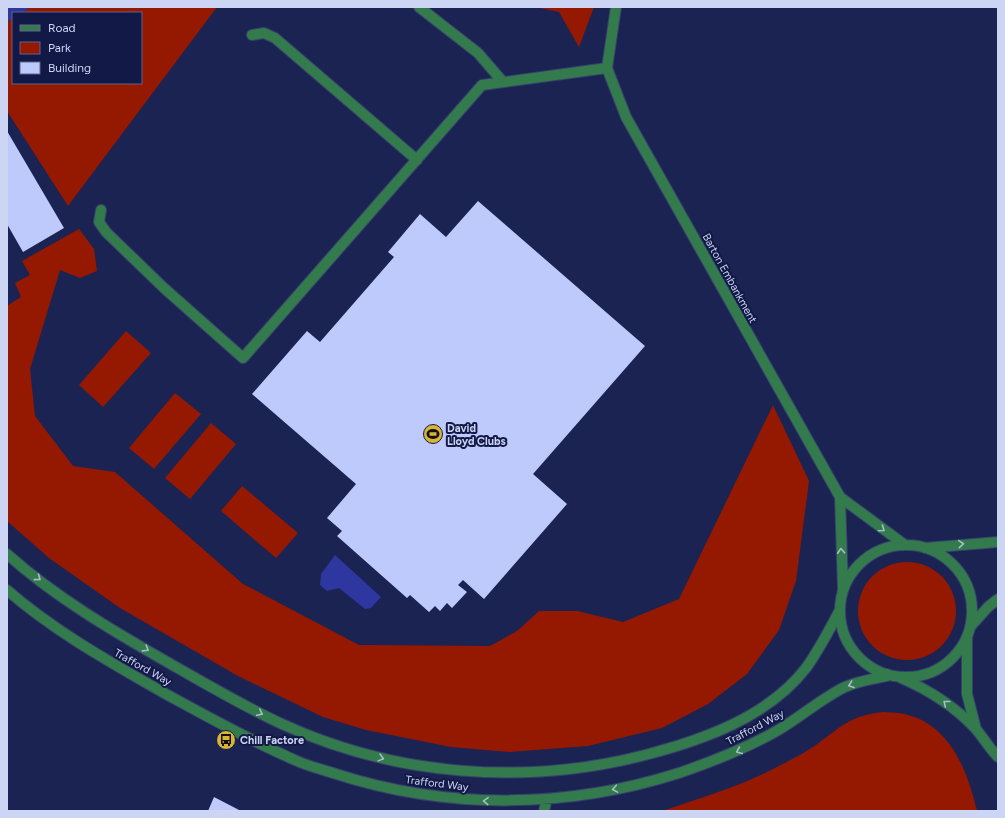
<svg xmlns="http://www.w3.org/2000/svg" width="1005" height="818" viewBox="0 0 1005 818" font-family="Figtree,sans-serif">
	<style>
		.green { fill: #951900 }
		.water { fill: #2e369f }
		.building { fill: #bdcafb }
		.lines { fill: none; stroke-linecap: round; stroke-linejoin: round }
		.minor-casing { stroke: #373f6d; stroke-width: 12 }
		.minor { stroke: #337a4c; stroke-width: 10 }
		.oneway { stroke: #a6bec9 }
		.labels { text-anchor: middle; stroke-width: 4; stroke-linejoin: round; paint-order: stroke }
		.street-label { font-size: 11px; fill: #ccd5f3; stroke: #131947 }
		.poi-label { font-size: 11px; font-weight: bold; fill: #ccd5f3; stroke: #131947; text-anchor: start }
	</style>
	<rect width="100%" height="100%" fill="#1b2353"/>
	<!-- green -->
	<path class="green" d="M31 7H217L68 206 7 111V22L13 18V83H141V13H21Z
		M536 7H594L579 47 559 12Z
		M79 229 94 249 97 271 80 278 60 270 30 369 35 416 73 466 115 472 243 584 359 645 490 646 517 631 539 611H577L623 622 679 599 773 405 809 481 796 581 779 630 747 674 708 704 662 728 588 746 509 752 451 747 366 730 323 717 238 676 120 608 49 558 7 521V306L21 297 15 283 30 275 22 261Z
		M126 331 151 353 103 407 79 385Z
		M175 393 201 414 154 469 129 448Z
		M211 423 236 444 190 499 165 478Z
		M242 486 298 533 276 558 221 511Z
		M858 611a49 49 0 1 1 98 0a49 49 0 1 1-98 0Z
		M883 712C891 713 900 712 908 715 951 726 968 773 977 811H662C700 798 738 787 773 769 787 762 803 754 816 745 842 726 849 716 883 712Z"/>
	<!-- water -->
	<path class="water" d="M7 7H31L21 13H13V18L7 22Z
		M335 555 381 597 371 608 365 609 339 588 327 591 320 585 321 574Z"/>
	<!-- building -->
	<path class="building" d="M7 131 64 228 23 252 7 224Z
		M478 201 645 346 533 474 567 504 484 599 463 580 458 585 467 592 452 608 447 603 440 611 435 606 429 612 410 595 407 598 337 536 342 531 327 518 356 484 252 394 307 331 320 342 394 257 388 252 420 214 446 237Z
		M214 797 241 811H208Z"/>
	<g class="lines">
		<defs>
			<path id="minor" d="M419 7 478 53 503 82
				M616 7 607 68 626 117 840 497 905 545
				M252 35 264 33 275 38 417 160
				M101 210 99 222 106 232 164 288 243 358 482 85 607 68
				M840 497 843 589
				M840 611a66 66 0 1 1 132 0a66 66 0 1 1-132 0Z
				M925 548 998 542
				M7 554C55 597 113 631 169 663 206 684 243 706 282 724 395 776 525 786 645 755 703 740 768 717 806 668 819 650 829 630 840 610
				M7 590C54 631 110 662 164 693 208 717 251 741 297 761 308 766 321 769 333 773 446 810 566 809 679 773 714 761 748 748 780 729 802 716 822 698 845 687 858 681 873 679 887 676V674
				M970 627 988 607 998 599
				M967 638V694L976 729
				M901 678C929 690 954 706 975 728 983 737 989 748 998 757
				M544 811 547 799"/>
		</defs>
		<!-- minor casing -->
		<use href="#minor" class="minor-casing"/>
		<!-- minor -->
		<use href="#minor" class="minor"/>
	</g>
	<!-- one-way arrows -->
	<defs><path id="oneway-chevron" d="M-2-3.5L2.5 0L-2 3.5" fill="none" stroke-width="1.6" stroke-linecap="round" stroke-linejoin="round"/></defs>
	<g class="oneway">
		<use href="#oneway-chevron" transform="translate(882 529) rotate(35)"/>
		<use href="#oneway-chevron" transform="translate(961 544) rotate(-5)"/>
		<use href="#oneway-chevron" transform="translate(841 551) rotate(-93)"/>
		<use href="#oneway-chevron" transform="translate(38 578) rotate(36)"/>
		<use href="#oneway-chevron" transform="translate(146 649) rotate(32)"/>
		<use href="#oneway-chevron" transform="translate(851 685) rotate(160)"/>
		<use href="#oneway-chevron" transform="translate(946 703) rotate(-141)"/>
		<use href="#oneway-chevron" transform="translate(260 713) rotate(26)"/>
		<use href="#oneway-chevron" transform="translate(739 751) rotate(157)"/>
		<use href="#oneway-chevron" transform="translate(381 758) rotate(15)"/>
		<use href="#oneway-chevron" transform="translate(615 789) rotate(170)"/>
		<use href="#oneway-chevron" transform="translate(486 801) rotate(-177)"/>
	</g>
	<!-- icons -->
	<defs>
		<symbol id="stadium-disc" viewBox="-11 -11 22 22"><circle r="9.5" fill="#d8b434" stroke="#131947"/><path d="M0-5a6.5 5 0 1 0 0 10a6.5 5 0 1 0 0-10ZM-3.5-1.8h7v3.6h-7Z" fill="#111"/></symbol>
		<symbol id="bus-disc" viewBox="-11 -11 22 22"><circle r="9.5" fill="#d8b434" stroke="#131947"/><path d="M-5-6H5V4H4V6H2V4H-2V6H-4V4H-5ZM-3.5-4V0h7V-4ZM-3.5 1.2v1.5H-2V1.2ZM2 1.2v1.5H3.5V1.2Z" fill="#111"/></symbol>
	</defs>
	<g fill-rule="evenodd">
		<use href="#stadium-disc" x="422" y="423" width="22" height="22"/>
		<use href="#bus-disc" x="215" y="729" width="22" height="22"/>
	</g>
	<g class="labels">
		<!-- street labels -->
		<g class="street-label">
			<text transform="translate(730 278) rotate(61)" y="4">Barton Embankment</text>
			<text transform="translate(143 667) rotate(29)" y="4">Trafford Way</text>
			<text transform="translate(755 727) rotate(-28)" y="4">Trafford Way</text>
			<text transform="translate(437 783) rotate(7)" y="4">Trafford Way</text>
		</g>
		<!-- poi labels -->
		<g class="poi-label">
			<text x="447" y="432">David<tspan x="447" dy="13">Lloyd Clubs</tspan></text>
			<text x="240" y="744">Chill Factore</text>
		</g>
	</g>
	<!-- border -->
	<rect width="1005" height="818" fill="none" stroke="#ccd5f3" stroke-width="16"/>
	<!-- legend -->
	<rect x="12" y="12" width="130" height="72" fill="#131947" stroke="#5d648c"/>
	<rect x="20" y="25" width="20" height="6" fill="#337a4c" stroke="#5d648c"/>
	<text x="48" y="32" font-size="12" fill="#ccd5f3">Road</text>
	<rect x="20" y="42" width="20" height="12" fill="#951900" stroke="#5d648c"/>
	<text x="48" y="52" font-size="12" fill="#ccd5f3">Park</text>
	<rect x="20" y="62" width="20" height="12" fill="#bdcafb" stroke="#5d648c"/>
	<text x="48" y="72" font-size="12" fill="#ccd5f3">Building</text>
</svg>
